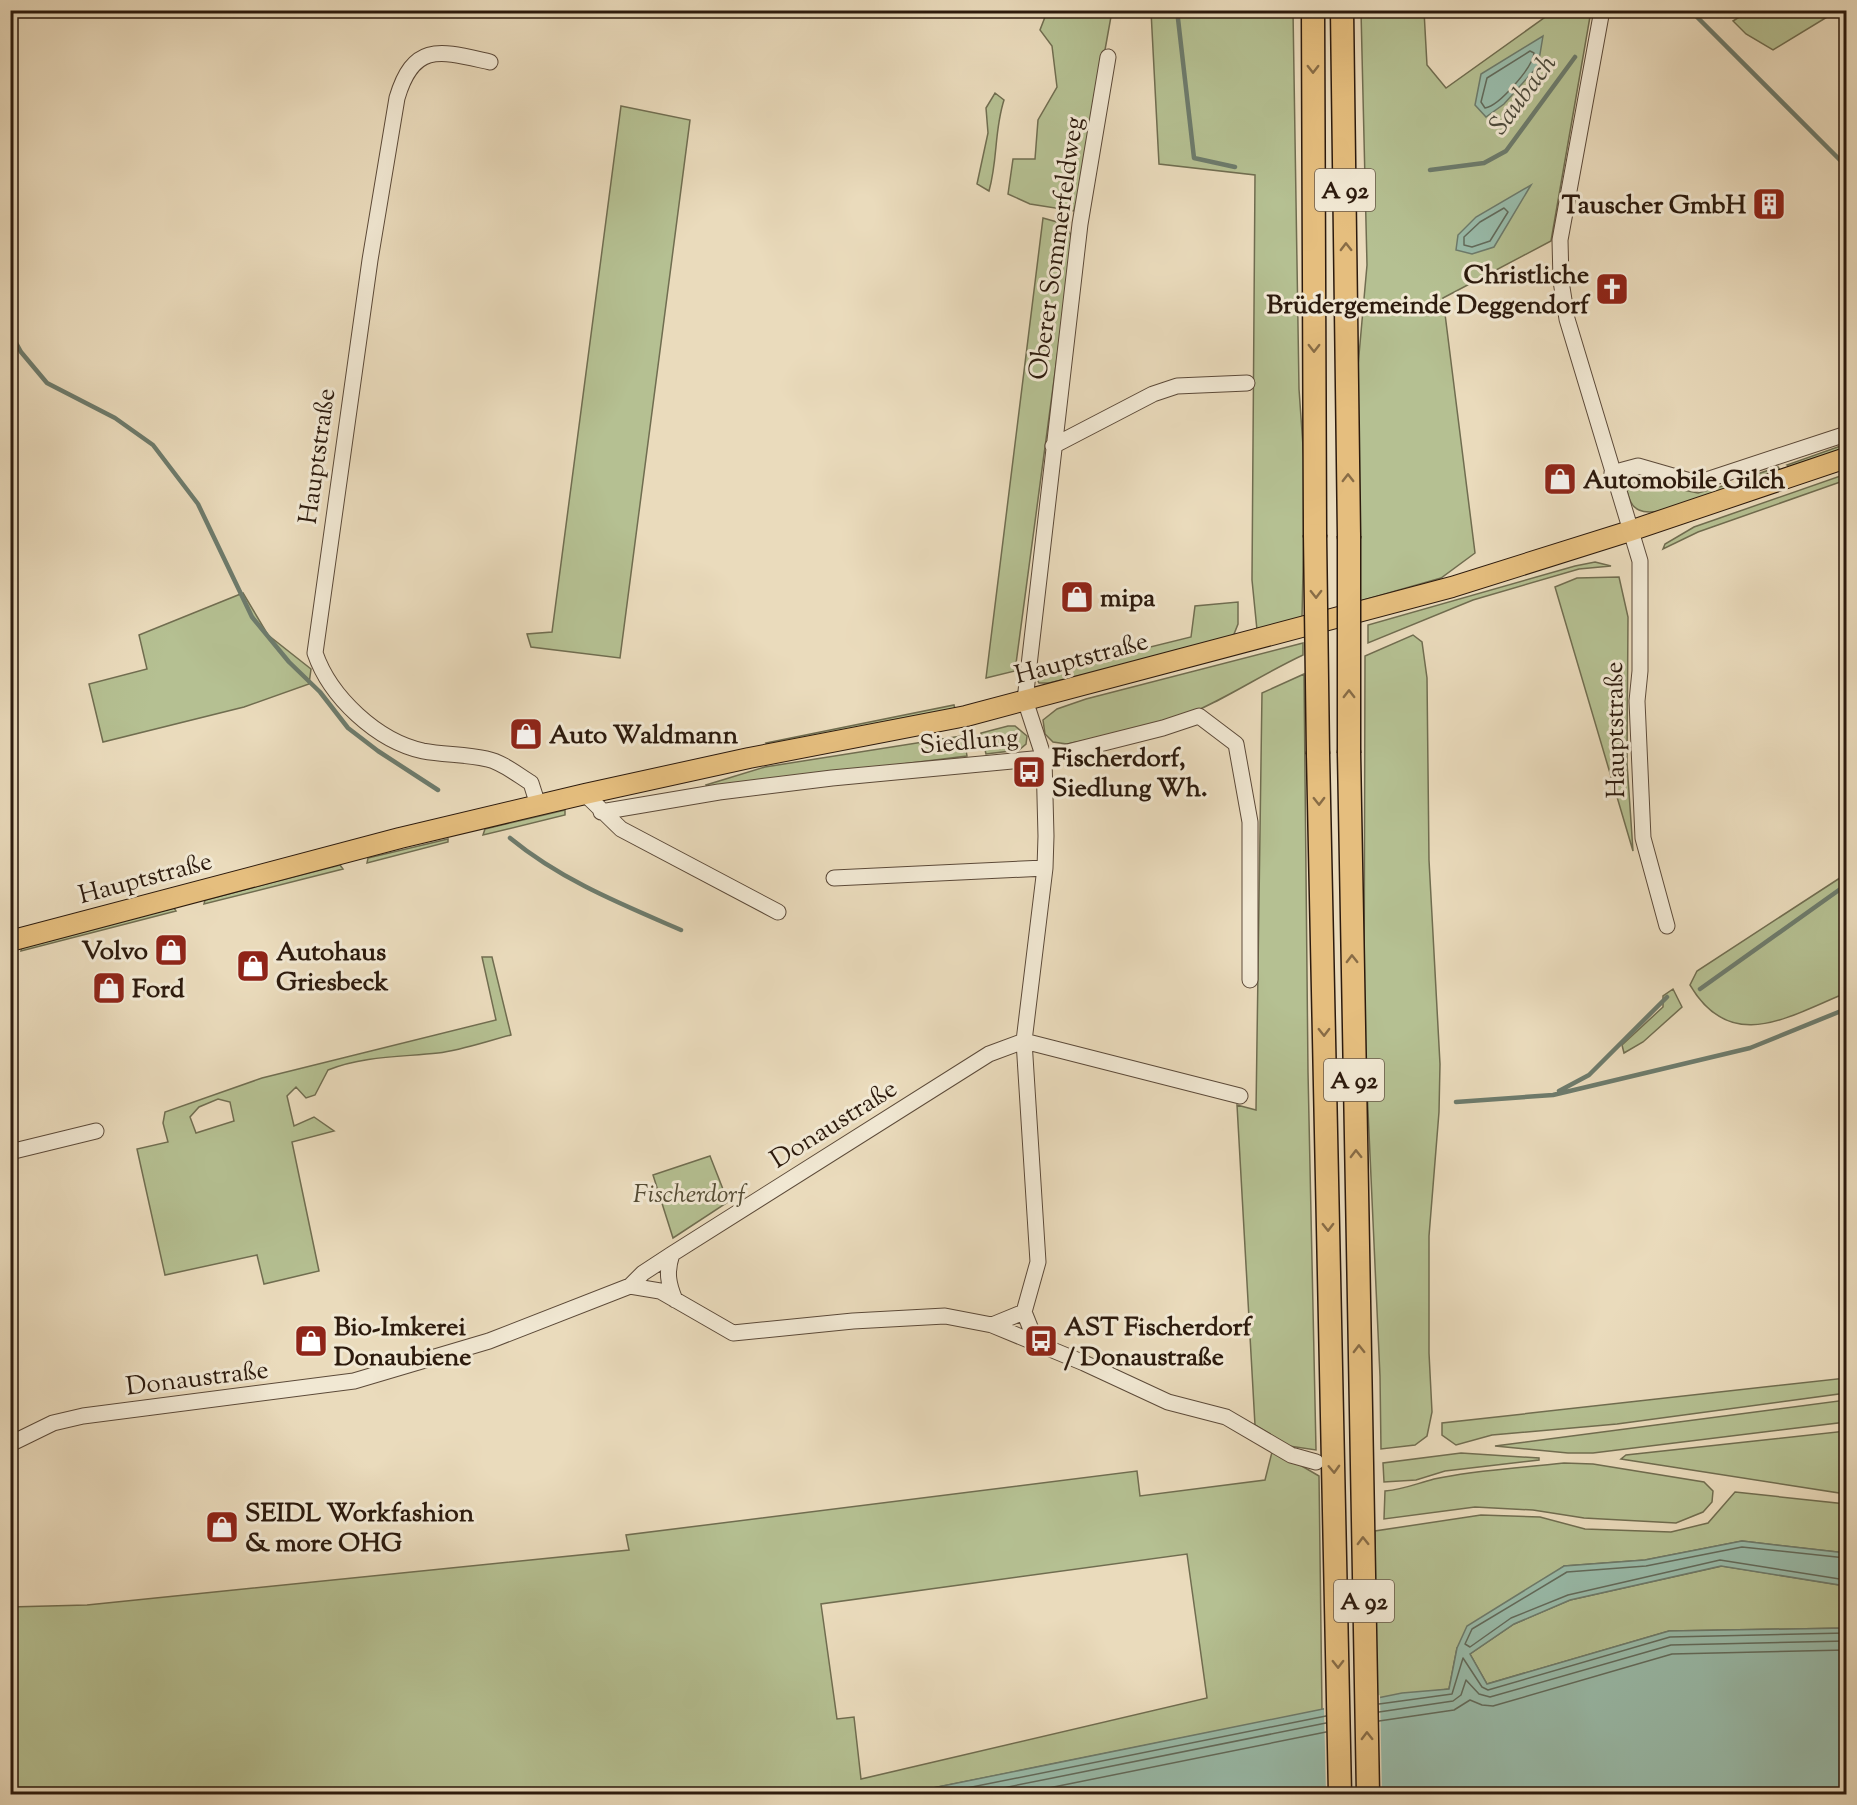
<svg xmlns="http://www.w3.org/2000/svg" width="1857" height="1805" viewBox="0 0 1857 1805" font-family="'Sorts Mill Goudy',serif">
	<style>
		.green { fill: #b5c092; stroke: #706d50; stroke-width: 1.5; fill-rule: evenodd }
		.water { fill: #99bcab; stroke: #6d7b6c; stroke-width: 1.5 }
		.pier { fill: #eadbbc }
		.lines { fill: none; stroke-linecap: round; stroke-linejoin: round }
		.shore { stroke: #626b5c; stroke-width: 1.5 }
		.stream { stroke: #6d7b6c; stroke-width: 4.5 }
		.minor-casing { stroke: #5c4a39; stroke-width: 17 }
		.major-casing { stroke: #2c1a0d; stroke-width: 22 }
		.highway-casing { stroke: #2c1a0d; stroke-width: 25 }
		.minor { stroke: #f1e8d3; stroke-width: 15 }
		.major { stroke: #e5be7e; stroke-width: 20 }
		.highway { stroke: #e5be7e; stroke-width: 22 }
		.highway-bridge-casing { stroke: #2c1a0d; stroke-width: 25; stroke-linecap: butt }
		.highway-bridge { stroke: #e5be7e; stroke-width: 22 }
		.oneway { stroke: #886c46 }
		.labels { text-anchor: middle; stroke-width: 6; stroke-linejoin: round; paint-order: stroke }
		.shield { fill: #f1e8d3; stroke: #675848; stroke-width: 1.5 }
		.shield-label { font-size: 24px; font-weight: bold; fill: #2c1a0d }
		.poi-label { font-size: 26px; font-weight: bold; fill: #2c1a0d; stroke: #f1e8d3; text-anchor: start }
		.street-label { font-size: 26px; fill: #2c1a0d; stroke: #f1e8d3 }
		.park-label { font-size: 26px; font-style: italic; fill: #554c35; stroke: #f1e8d3 }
		.water-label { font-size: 27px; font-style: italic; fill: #4d4b3c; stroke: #f1e8d3 }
	</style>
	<rect width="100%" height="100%" fill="#eadbbc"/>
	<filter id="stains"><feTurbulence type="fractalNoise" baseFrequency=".00333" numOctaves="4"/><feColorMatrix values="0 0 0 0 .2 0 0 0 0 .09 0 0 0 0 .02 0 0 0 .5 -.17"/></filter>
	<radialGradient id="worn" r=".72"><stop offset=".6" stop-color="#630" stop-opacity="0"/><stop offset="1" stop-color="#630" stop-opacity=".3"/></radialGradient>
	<!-- green -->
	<path class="green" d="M1750 10H1837V11L1773 50 1746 34 1733 21Z
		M1021 11H1112L1080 189 1074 211 1030 204 1008 194 1013 159H1035L1038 120 1057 87 1052 46 1040 30 1045 17Z
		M1151 11H1293L1299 389 1305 475 1302 618 1257 630 1252 580 1255 175 1159 164Z
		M1361 11H1424L1427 65 1446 88 1551 13 1561 11H1591L1551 241 1443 298 1475 553 1441 578 1357 602 1358 366 1367 265Z
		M995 93 1004 100C994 131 998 159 989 191L977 184 988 133 986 108Z
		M621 106 690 120 620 658 531 647 527 634 552 632Z
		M1043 218 1064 224 1073 238 1015 671 986 678Z
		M1846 444V450L1792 469 1787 465Z
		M1778 467 1781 471 1739 484 1737 481Z
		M1846 474V480L1698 532 1663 549 1665 544 1694 527Z
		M1639 481 1698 493 1730 484 1731 487C1711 494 1658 519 1639 510 1631 507 1629 498 1627 491L1630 485Z
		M1595 562 1611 566 1579 569 1473 600 1368 643V625L1575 566Z
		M1619 577 1628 617 1627 763 1633 851 1555 587 1577 578Z
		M243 593 268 635 311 669 309 684 244 707 103 742 89 684 147 669 139 635Z
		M1238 602V624L1232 639 1049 683H1039L1034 673H1045L1191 637 1195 606Z
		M1413 635 1422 642 1427 678 1429 860 1440 1064 1439 1112 1429 1236V1353L1432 1412 1427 1436 1415 1445 1381 1449 1380 1376 1364 1022 1365 656Z
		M1303 643V655C1260 675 1220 703 1175 720 1142 732 1102 736 1067 744L1053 742 1045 734 1043 720 1057 709 1086 699Z
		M1304 674 1308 1072 1316 1450 1289 1446 1255 1425 1237 1105 1256 1110 1262 693Z
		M954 705 955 709 769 747 766 743Z
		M1008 726H1015L1027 736 1026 744 1019 750 986 754 981 733Z
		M961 736 964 738 967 756 708 788 706 785 765 767Z
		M565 810V815L483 835 485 829Z
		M448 839V842L367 863 368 858Z
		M340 865 343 869 204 904 205 900Z
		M1846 874V993C1789 1016 1731 1055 1690 985L1697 971Z
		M174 908 176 911 21 951 22 946Z
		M482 957H492L511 1035C487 1041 462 1050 438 1053 401 1057 363 1056 328 1070L315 1095 306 1098 296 1087 287 1096 294 1126 314 1117 334 1131 292 1142 319 1271 264 1284 257 1255 165 1275 137 1149 168 1142 163 1123 165 1112 262 1078 496 1020ZM218 1099 230 1102 234 1121 196 1133 190 1117 199 1107Z
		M1673 989 1682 1007 1643 1042 1624 1053 1622 1045 1663 1007V996Z
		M710 1156 728 1202 673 1238 653 1175Z
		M1846 1378V1393L1617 1424 1492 1435 1456 1445 1442 1435V1423Z
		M1846 1400V1422L1593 1453H1568L1495 1446Z
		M1846 1431V1494L1621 1459 1626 1455Z
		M1276 1451 1319 1476 1322 1710 903 1794H11L10 1607 87 1605 629 1550 626 1535 1137 1471 1140 1496 1265 1480 1272 1452ZM1187 1554 1207 1698 861 1779 854 1717 837 1719 821 1604Z
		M1461 1453 1539 1458V1460L1445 1471 1416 1480 1384 1482 1383 1463Z
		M1564 1463 1593 1464 1704 1482 1713 1491 1712 1502 1703 1512 1676 1523 1584 1518 1533 1510 1475 1507 1384 1519 1385 1491C1405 1489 1415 1484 1434 1479 1476 1470 1521 1468 1564 1463Z
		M1735 1492 1846 1504V1553L1742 1541 1645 1560 1564 1566 1457 1648 1449 1689 1375 1699V1531L1481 1515 1540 1517 1585 1529 1671 1532 1708 1523Z
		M1722 1566 1846 1586V1628L1669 1631 1487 1684 1470 1654 1514 1624 1570 1600Z"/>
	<!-- water -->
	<path class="water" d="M1543 36 1538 66 1504 104 1486 117 1475 105 1481 74Z
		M1531 185 1494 247 1472 254 1456 250 1458 235 1476 217Z
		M1742 1541 1846 1553V1586L1721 1566 1570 1600 1514 1624 1470 1654 1487 1684 1669 1631 1846 1628V1794H903L1402 1693 1449 1689 1457 1648 1467 1626 1564 1566 1645 1560Z"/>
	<!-- pier -->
	<path class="pier" d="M1380 1695 1382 1794H1326L1324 1707Z"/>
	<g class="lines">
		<!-- shore -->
		<path class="shore" d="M1530 51 1534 53C1533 67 1499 106 1485 108L1481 102 1487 78Z
			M1504 208 1508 212 1490 241 1472 247 1464 245V237L1480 222Z
			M1846 1558 1742 1547 1646 1566 1567 1572 1472 1629 1465 1644 1470 1647 1511 1618 1568 1595 1720 1560 1846 1580
			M1379 1704 1452 1694 1463 1658 1482 1687 1488 1690 1670 1637 1846 1633
			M1379 1712 1453 1701 1461 1695 1466 1680 1479 1694 1490 1697 1671 1645 1846 1641
			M1379 1721 1454 1710 1470 1700 1482 1705 1493 1706 1672 1654 1846 1650
			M937 1794 1326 1716
			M973 1794 1326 1723
			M1019 1794 1326 1732"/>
		<!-- stream -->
		<path class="stream" d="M1177 10 1194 158 1235 167
			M1690 10 1846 166
			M1616 13 1627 10
			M1430 170 1484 163 1506 151 1575 57
			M10 332 21 352 47 383 115 418 153 445 198 504 252 617 289 662 320 692 348 728 378 751 438 790
			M510 838C561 880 621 904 681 930
			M1700 989 1846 885
			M1559 1091 1589 1075 1667 997
			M1456 1102 1553 1095 1750 1048 1846 1009"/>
		<defs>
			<path id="minor" d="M1602 10 1560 240 1561 281 1567 319 1640 561V671L1637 701 1643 838 1667 926
				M490 62C441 51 414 41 397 98L370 260 315 653C330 697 377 741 423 751 444 755 466 754 487 759 502 762 518 775 531 783L538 805
				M1053 446 1153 394 1177 386 1247 383
				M1612 473 1638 466 1697 483 1846 434
				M585 794 621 829 778 912
				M601 812 719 792 832 778 1044 758 1163 728 1199 716 1236 744 1250 822V980
				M834 878 1045 868
				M10 1152 96 1131
				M672 1254C666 1272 668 1283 675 1300
				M630 1286 660 1291 733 1333 853 1321 945 1316 992 1325 1084 1363 1168 1402 1226 1417 1291 1455 1316 1462
				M992 1325 1024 1312
				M1036 1342 1024 1312 1038 1262 1024 1041 1045 868 1046 836 1044 758 1025 700 1080 224 1108 57
				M10 1444 53 1423 83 1416 354 1381 489 1341 630 1286 643 1273 672 1254 989 1054 1024 1041 1240 1096"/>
			<path id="major" d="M10 941 400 838 585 794 749 758 966 716 1452 587 1630 531 1846 458"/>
			<path id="highway" d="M1313 10 1315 535
				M1342 10 1349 536
				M1349 753 1368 1794
				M1318 754 1340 1794"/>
		</defs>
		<!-- minor casing -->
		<use href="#minor" class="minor-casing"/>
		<!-- major casing -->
		<use href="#major" class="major-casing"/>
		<!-- highway casing -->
		<use href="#highway" class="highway-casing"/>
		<!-- minor -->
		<use href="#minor" class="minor"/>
		<!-- major -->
		<use href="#major" class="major"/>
		<!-- highway -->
		<use href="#highway" class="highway"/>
		<defs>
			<path id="highway-bridge" d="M1315 535 1318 754
				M1349 536V753"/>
		</defs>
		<!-- highway-bridge casing -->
		<use href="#highway-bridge" class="highway-bridge-casing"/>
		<!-- highway-bridge -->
		<use href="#highway-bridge" class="highway-bridge"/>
	</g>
	<!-- one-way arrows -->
	<defs><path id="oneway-chevron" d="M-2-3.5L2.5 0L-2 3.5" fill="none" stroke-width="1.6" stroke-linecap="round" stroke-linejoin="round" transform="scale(1.5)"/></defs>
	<g class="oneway">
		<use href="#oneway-chevron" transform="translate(1313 69) rotate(90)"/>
		<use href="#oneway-chevron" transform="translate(1346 247) rotate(-91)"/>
		<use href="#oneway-chevron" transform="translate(1314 348) rotate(90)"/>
		<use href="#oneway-chevron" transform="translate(1348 478) rotate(-90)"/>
		<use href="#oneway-chevron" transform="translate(1316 594) rotate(89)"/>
		<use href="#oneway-chevron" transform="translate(1349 694) rotate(-90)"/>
		<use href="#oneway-chevron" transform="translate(1319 801) rotate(89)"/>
		<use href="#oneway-chevron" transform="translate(1352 959) rotate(-91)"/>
		<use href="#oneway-chevron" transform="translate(1324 1032) rotate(89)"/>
		<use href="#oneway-chevron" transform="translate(1356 1154) rotate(-91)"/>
		<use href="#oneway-chevron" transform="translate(1328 1227) rotate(89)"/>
		<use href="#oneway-chevron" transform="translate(1359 1349) rotate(-91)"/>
		<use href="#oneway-chevron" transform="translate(1334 1469) rotate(88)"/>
		<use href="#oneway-chevron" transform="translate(1363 1541) rotate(-91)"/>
		<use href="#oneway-chevron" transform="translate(1338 1664) rotate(89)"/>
		<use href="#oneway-chevron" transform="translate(1367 1736) rotate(-91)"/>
	</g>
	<!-- icons -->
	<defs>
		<symbol id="building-square" viewBox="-11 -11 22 22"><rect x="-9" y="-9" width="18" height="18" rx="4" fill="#8f2418" stroke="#f1e8d3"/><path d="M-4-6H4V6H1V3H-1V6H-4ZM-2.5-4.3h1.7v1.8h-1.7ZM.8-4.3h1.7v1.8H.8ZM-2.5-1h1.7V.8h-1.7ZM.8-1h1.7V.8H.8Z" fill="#fff"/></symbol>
		<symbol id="church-square" viewBox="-11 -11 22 22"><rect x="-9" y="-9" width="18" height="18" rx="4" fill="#8f2418" stroke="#f1e8d3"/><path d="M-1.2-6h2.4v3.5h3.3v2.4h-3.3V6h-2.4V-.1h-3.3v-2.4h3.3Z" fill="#fff"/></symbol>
		<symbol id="shop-square" viewBox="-11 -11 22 22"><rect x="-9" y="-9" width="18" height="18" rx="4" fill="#8f2418" stroke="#f1e8d3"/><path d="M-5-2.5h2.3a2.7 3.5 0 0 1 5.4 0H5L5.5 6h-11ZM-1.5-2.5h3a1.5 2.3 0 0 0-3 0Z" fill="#fff"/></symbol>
		<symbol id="bus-square" viewBox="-11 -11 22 22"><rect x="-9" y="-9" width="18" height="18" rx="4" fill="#8f2418" stroke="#f1e8d3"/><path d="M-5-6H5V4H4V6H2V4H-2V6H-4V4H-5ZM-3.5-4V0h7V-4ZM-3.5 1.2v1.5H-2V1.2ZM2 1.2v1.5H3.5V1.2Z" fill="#fff"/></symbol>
	</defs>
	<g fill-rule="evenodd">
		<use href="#building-square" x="1750" y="185" width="38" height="38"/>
		<use href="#church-square" x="1593" y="270" width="38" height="38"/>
		<use href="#shop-square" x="1541" y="460" width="38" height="38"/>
		<use href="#shop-square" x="1058" y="578" width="38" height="38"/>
		<use href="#shop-square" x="507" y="715" width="38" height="38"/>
		<use href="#bus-square" x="1010" y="753" width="38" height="38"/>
		<use href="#shop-square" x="152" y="931" width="38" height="38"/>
		<use href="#shop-square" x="234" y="947" width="38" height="38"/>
		<use href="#shop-square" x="90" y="969" width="38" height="38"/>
		<use href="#shop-square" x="292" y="1322" width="38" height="38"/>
		<use href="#bus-square" x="1022" y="1322" width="38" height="38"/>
		<use href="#shop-square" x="203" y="1508" width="38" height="38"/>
	</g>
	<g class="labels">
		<!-- shield labels -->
		<g class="shield">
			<rect x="1315" y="169" width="60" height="42" rx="4.5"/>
			<rect x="1324" y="1059" width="60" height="42" rx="4.5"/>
			<rect x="1334" y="1580" width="60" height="42" rx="4.5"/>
		</g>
		<g class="shield-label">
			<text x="1345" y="198">A 92</text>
			<text x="1354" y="1088">A 92</text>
			<text x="1364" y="1609">A 92</text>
		</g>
		<!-- poi labels -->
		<g class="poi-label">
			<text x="1746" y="213" text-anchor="end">Tauscher GmbH</text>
			<text x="1589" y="283" text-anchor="end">Christliche<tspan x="1589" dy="30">Brüdergemeinde Deggendorf</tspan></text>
			<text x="1583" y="488">Automobile Gilch</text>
			<text x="1100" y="606">mipa</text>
			<text x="549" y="743">Auto Waldmann</text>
			<text x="1052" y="766">Fischerdorf,<tspan x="1052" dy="30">Siedlung Wh.</tspan></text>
			<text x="148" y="959" text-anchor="end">Volvo</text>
			<text x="276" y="960">Autohaus<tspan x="276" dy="30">Griesbeck</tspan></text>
			<text x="132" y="997">Ford</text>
			<text x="334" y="1335">Bio-Imkerei<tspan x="334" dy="30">Donaubiene</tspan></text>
			<text x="1064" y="1335">AST Fischerdorf<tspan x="1064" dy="30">/ Donaustraße</tspan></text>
			<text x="245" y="1521">SEIDL Workfashion<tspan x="245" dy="30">&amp; more OHG</tspan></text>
		</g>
		<!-- street labels -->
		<g class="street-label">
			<text transform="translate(1055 248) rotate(-82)" y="9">Oberer Sommerfeldweg</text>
			<text transform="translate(316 456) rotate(-82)" y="9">Hauptstraße</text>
			<text transform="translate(1081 657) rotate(-15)" y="9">Hauptstraße</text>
			<text transform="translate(1614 730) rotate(-91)" y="9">Hauptstraße</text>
			<text transform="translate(969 740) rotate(-5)" y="9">Siedlung</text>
			<text transform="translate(145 877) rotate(-15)" y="9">Hauptstraße</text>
			<text transform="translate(833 1123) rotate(-32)" y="9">Donaustraße</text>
			<text transform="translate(197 1377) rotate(-7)" y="9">Donaustraße</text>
		</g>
		<!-- park labels -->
		<g class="park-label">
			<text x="689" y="1202">Fischerdorf</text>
		</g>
		<!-- water labels -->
		<g class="water-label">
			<text transform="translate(1522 94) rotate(-53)" y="9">Saubach</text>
		</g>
	</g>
	<!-- margin -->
	<rect width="1857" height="1805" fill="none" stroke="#eadbbc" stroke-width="36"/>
	<rect x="12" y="12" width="1833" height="1781" fill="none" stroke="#2c1a0d" stroke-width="3"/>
	<rect x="18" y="18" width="1821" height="1769" fill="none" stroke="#2c1a0d" stroke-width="1.5"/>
	<rect width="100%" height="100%" filter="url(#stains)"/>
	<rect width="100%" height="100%" fill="url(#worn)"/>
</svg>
